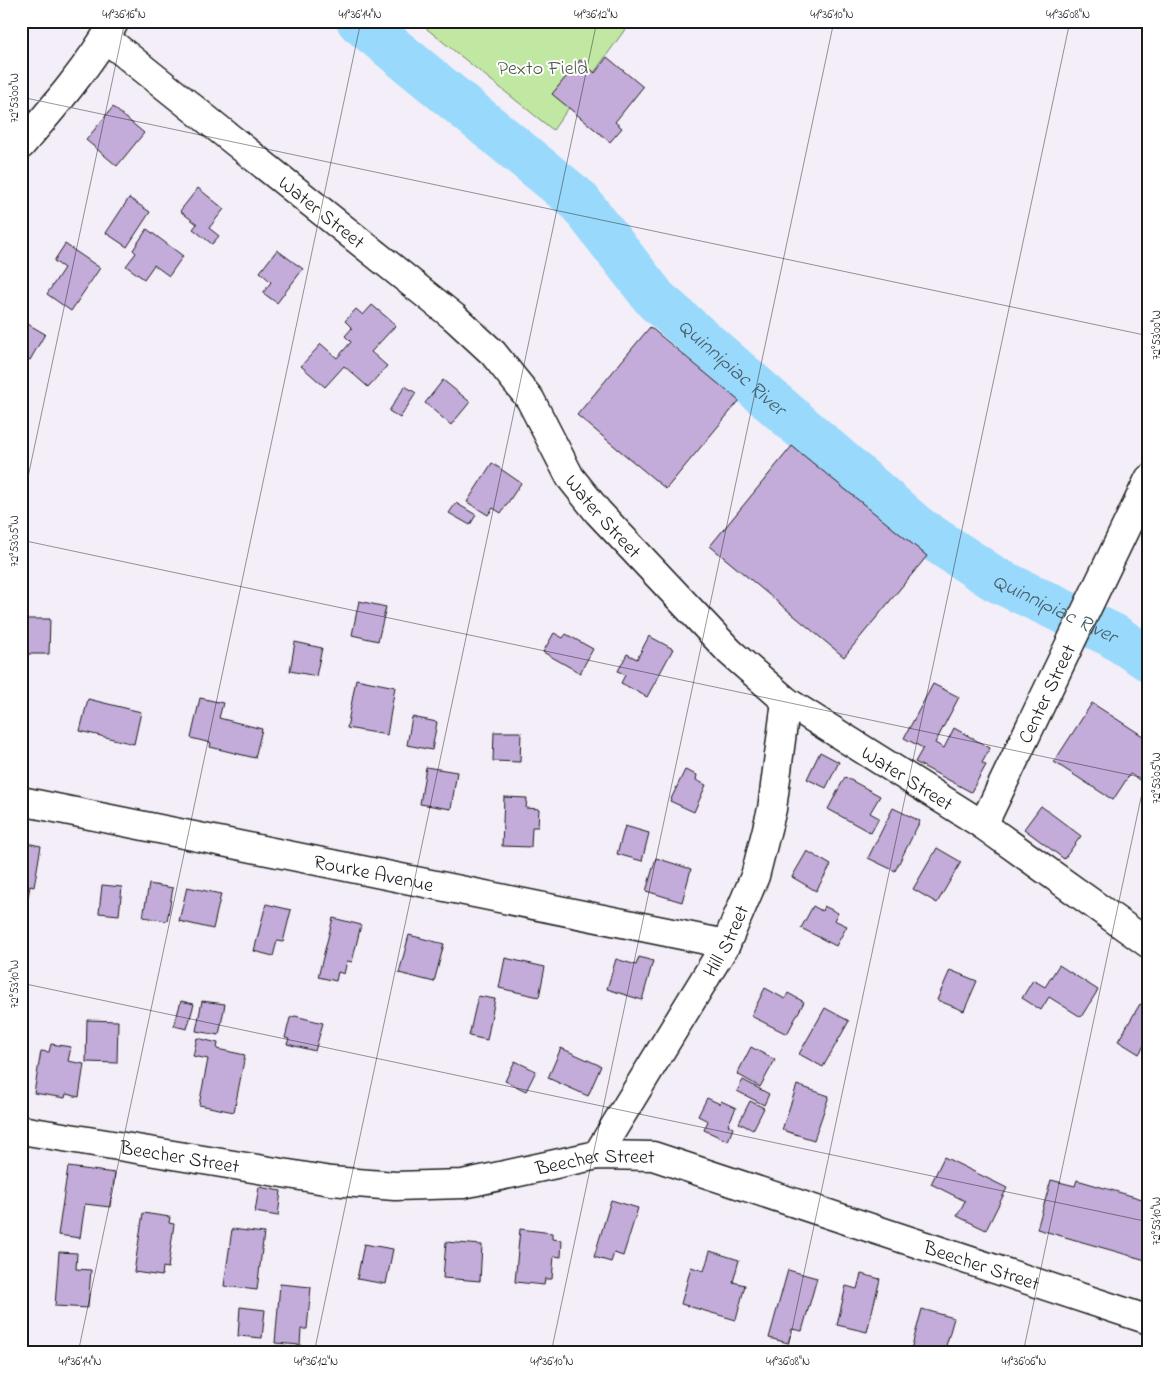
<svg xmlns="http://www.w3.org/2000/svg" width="1170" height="1374" viewBox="0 0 1170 1374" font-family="'Indie Flower',sans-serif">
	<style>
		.green { fill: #c0e8a3; stroke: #6e8260 }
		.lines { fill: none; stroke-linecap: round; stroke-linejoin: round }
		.river { stroke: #99d9fb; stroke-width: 45 }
		.building { fill: #c3abda; stroke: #1c1c1c }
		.minor-casing { stroke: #1c1c1c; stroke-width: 31 }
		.minor { stroke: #fff; stroke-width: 28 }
		.ticks { fill: none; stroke: #1c1c1c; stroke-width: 1; stroke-opacity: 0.45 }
		.labels { text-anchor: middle; stroke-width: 4; stroke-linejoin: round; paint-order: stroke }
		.park-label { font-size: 20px; fill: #4d5944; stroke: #fff }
		.street-label { font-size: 20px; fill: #1c1c1c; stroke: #fff }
		.water-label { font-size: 21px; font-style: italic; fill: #485e6a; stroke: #fff }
		.neatline { fill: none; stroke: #1c1c1c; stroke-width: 2 }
		.ticks-label { font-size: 12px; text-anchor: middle; fill: #1c1c1c }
	</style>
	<rect width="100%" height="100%" fill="#f3eef8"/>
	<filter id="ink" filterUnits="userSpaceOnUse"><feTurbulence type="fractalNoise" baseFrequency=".02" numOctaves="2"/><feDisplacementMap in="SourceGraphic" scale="10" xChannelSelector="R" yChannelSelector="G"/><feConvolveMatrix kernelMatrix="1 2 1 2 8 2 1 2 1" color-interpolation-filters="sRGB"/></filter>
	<g filter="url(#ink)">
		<!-- green -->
		<path class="green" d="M417 21H631L553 130Z
			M1112 615 1149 639V680L1098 650Z"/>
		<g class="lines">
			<!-- river -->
			<path class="river" id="s1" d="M359 21 578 200 656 300 916 527 995 579 1112 635 1149 659"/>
		</g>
		<!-- building -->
		<path class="building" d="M607 57 643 87 615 122 622 128 610 142 552 94 580 60 595 73Z
			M113 107 144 133 117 166 86 140Z
			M198 188 224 209 209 228 219 236 212 244 193 229 197 224 180 211Z
			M129 198 150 212 127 247 106 233Z
			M147 229 183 256 169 276 154 265 144 279 126 266 136 253 133 250Z
			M65 244 100 268 71 311 47 294 64 268 54 261Z
			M277 250 303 269 277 303 263 293 271 282 260 272Z
			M372 305 396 325 371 352 387 366 368 387 344 366 325 387 301 366 321 344 337 358 351 342 345 336 352 328 345 321 356 309 363 315Z
			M21 320 45 334 30 360 21 356Z
			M650 327 739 401 666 489 577 415Z
			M443 380 470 402 451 425 425 403Z
			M405 386 416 393 400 418 389 411Z
			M792 446 927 556 844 657 710 546Z
			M492 463 521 483 501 513 493 508 488 515 467 502Z
			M456 503 476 515 470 525 449 513Z
			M359 601 386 607 378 641 352 635Z
			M21 619H50L49 654H21Z
			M554 633 563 638 566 634 593 649 580 673 543 652Z
			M649 636 673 649 647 697 621 683 625 675 618 671 627 654 637 659Z
			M295 642 322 648 316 676 290 671Z
			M356 679 395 687 387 735 347 728Z
			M933 684 959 697 935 743 944 748 954 728 990 748 982 763 986 765 971 792 915 762 923 748 904 738Z
			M200 698 223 703 219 718 262 729 255 758 210 747 211 743 191 738Z
			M88 699 141 712 134 744 80 731Z
			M1092 703 1149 740V786L1130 774 1113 800 1054 762Z
			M412 717 437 722 432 750 407 745Z
			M494 732H521L520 762 493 761Z
			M820 752 839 762 826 788 807 779Z
			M426 767 457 772 451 809 420 804Z
			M685 770 697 775 696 780 706 785 694 812 670 801Z
			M845 777 880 796 870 813 879 818 871 833 828 809Z
			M504 797 527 798 526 808 539 809 538 827H532L531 847 502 846Z
			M1041 806 1081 836 1064 859 1024 829Z
			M893 808 920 821 895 871 868 858Z
			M625 826 649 833 642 861 617 854Z
			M21 842 41 846 34 887 30 886 26 908H21Z
			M937 848 961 862 937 903 913 889Z
			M807 851 831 865 816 891 792 877Z
			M656 858 691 869 682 902 646 891Z
			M149 884 173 888 167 921 143 917Z
			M102 885 122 887 119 915 99 913Z
			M187 887 221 894 213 929 179 921Z
			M266 904 291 910 283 942 277 941 273 956 254 951Z
			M813 906 822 911 824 906 838 913 834 920 847 926 836 946 801 928Z
			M333 918 361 925 352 962 347 961 344 974 338 972 336 981 318 977Z
			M409 935 444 944 434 982 399 973Z
			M639 957 653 961 642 1000 607 989 616 959 636 965Z
			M505 958 545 967 539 997 499 988Z
			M1059 965 1098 990 1081 1017 1049 997 1041 1010 1022 998 1033 980 1045 987Z
			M950 970 977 981 964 1011 937 1000Z
			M765 988 785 999 788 993 804 1002 787 1034 751 1016Z
			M478 996 495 999 487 1040 469 1036Z
			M181 1001 194 1004 187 1029 174 1026Z
			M202 1001 225 1004 219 1035 196 1031Z
			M1140 1004 1149 1009V1046L1145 1044 1139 1054 1118 1041Z
			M825 1008 849 1021 823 1067 799 1054Z
			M295 1016 323 1023 315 1051 287 1044 289 1039 285 1038 290 1018Z
			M87 1020 118 1021 117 1063 86 1062Z
			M197 1038 218 1043 217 1049 245 1055 234 1112 199 1105 208 1059 193 1056Z
			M51 1044 71 1047 68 1061 84 1064 79 1097 66 1094 65 1098 34 1093 41 1051 49 1052Z
			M751 1047 775 1060 760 1087 737 1074Z
			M561 1048 601 1066 588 1096 548 1078Z
			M515 1061 536 1071 526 1091 505 1081Z
			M743 1080 769 1094 764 1105 737 1091Z
			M797 1085 829 1096 814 1140 782 1130Z
			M707 1098 720 1104 721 1101 736 1108 728 1125 733 1128 728 1141 704 1130 708 1121 698 1116Z
			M750 1101 764 1108 753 1130 739 1123Z
			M944 1157 1007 1188 986 1230 957 1216 965 1201 931 1184Z
			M68 1167 115 1173 110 1207 85 1204 80 1238 58 1235Z
			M1051 1180 1075 1186 1077 1180 1149 1201V1261L1037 1229Z
			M259 1187 281 1191 278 1216 255 1212Z
			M611 1200 638 1208 623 1256 614 1253 611 1262 594 1257Z
			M143 1213 170 1217 169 1223 174 1224 168 1268 163 1267 162 1276 134 1272Z
			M232 1229 264 1233 257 1290 224 1286Z
			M520 1229 552 1233V1239L562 1240 561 1257 554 1256 552 1279H545L544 1285 515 1282Z
			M446 1242 482 1245 480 1281 443 1278Z
			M364 1244 393 1249 386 1284 357 1279Z
			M710 1251 739 1260 733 1282 745 1285 736 1320 681 1304 691 1267 704 1271Z
			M59 1252 77 1253 76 1269 91 1270 88 1308 55 1306Z
			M788 1270 817 1278 802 1331 792 1329 788 1343 769 1338Z
			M861 1274 880 1279 867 1332 837 1325 846 1286 857 1289Z
			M280 1284 311 1287 307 1329H301L300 1345 275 1343Z
			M240 1307 265 1310 262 1338 238 1336Z
			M922 1309 954 1318 944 1353H910Z"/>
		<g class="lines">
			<defs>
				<g id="minor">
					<path id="s2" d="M105 38 454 317 493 353 530 399 570 477 598 512 730 652 786 701 983 825 1149 944"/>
					<path d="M21 145C55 106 89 66 115 21"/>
					<path id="s3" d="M21 801 726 944"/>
					<path id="s4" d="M983 825 1149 479"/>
					<path id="s5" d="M21 1130 331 1181 395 1186 463 1184 597 1155 653 1156 1149 1320"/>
					<path id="s6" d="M597 1155 726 944 755 876 772 809 786 701"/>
				</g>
			</defs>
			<!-- minor casing -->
			<use href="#minor" class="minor-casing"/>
			<!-- minor -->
			<use href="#minor" class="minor"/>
		</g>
	</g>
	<!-- ticks -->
	<path class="ticks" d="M21 97 1149 336M21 510 125 21M21 540 1149 779M21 983 1149 1222M78 1353 361 21M314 1353 597 21M551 1353 834 21M787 1353 1070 21M1023 1353 1149 760"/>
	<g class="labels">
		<!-- park labels -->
		<g class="park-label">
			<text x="543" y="74">Pexto Field</text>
		</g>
		<!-- street labels -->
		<g class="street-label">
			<text dy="7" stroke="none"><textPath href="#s2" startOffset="278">Water Street</textPath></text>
			<text dy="7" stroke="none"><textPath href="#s2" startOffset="698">Water Street</textPath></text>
			<text dy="7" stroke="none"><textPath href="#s4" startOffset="146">Center Street</textPath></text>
			<text dy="7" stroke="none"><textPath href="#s2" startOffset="1102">Water Street</textPath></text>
			<text dy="7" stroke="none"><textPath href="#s3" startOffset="360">Rourke Avenue</textPath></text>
			<text dy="7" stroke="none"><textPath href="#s6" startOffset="250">Hill Street</textPath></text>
			<text dy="7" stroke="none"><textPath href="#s5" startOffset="161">Beecher Street</textPath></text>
			<text dy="7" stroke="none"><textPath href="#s5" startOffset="581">Beecher Street</textPath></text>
			<text dy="7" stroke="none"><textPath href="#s5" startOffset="986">Beecher Street</textPath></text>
		</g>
		<!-- water labels -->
		<g class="water-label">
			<text dy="7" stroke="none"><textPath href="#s1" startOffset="511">Quinnipiac River</textPath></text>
			<text dy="7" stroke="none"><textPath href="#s1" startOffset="916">Quinnipiac River</textPath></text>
		</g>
	</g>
	<!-- margin -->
	<rect width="1170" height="1374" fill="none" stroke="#fff" stroke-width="55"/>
	<rect x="28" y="28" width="1114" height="1318" class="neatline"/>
	<g class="ticks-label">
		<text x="124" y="18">41°36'16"N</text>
		<text x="360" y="18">41°36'14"N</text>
		<text x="596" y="18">41°36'12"N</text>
		<text x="832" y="18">41°36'10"N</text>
		<text x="1068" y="18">41°36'08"N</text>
		<text transform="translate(14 98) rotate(-90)" y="4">72°53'00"W</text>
		<text transform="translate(1156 335) rotate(-90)" y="4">72°53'00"W</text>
		<text transform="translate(14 541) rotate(-90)" y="4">72°53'05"W</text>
		<text transform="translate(1156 778) rotate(-90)" y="4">72°53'05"W</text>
		<text transform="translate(14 984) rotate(-90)" y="4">72°53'10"W</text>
		<text transform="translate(1156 1221) rotate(-90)" y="4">72°53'10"W</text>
		<text x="80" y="1365">41°36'14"N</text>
		<text x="316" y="1365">41°36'12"N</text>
		<text x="552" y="1365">41°36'10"N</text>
		<text x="788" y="1365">41°36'08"N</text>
		<text x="1024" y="1365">41°36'06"N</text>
	</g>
</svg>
